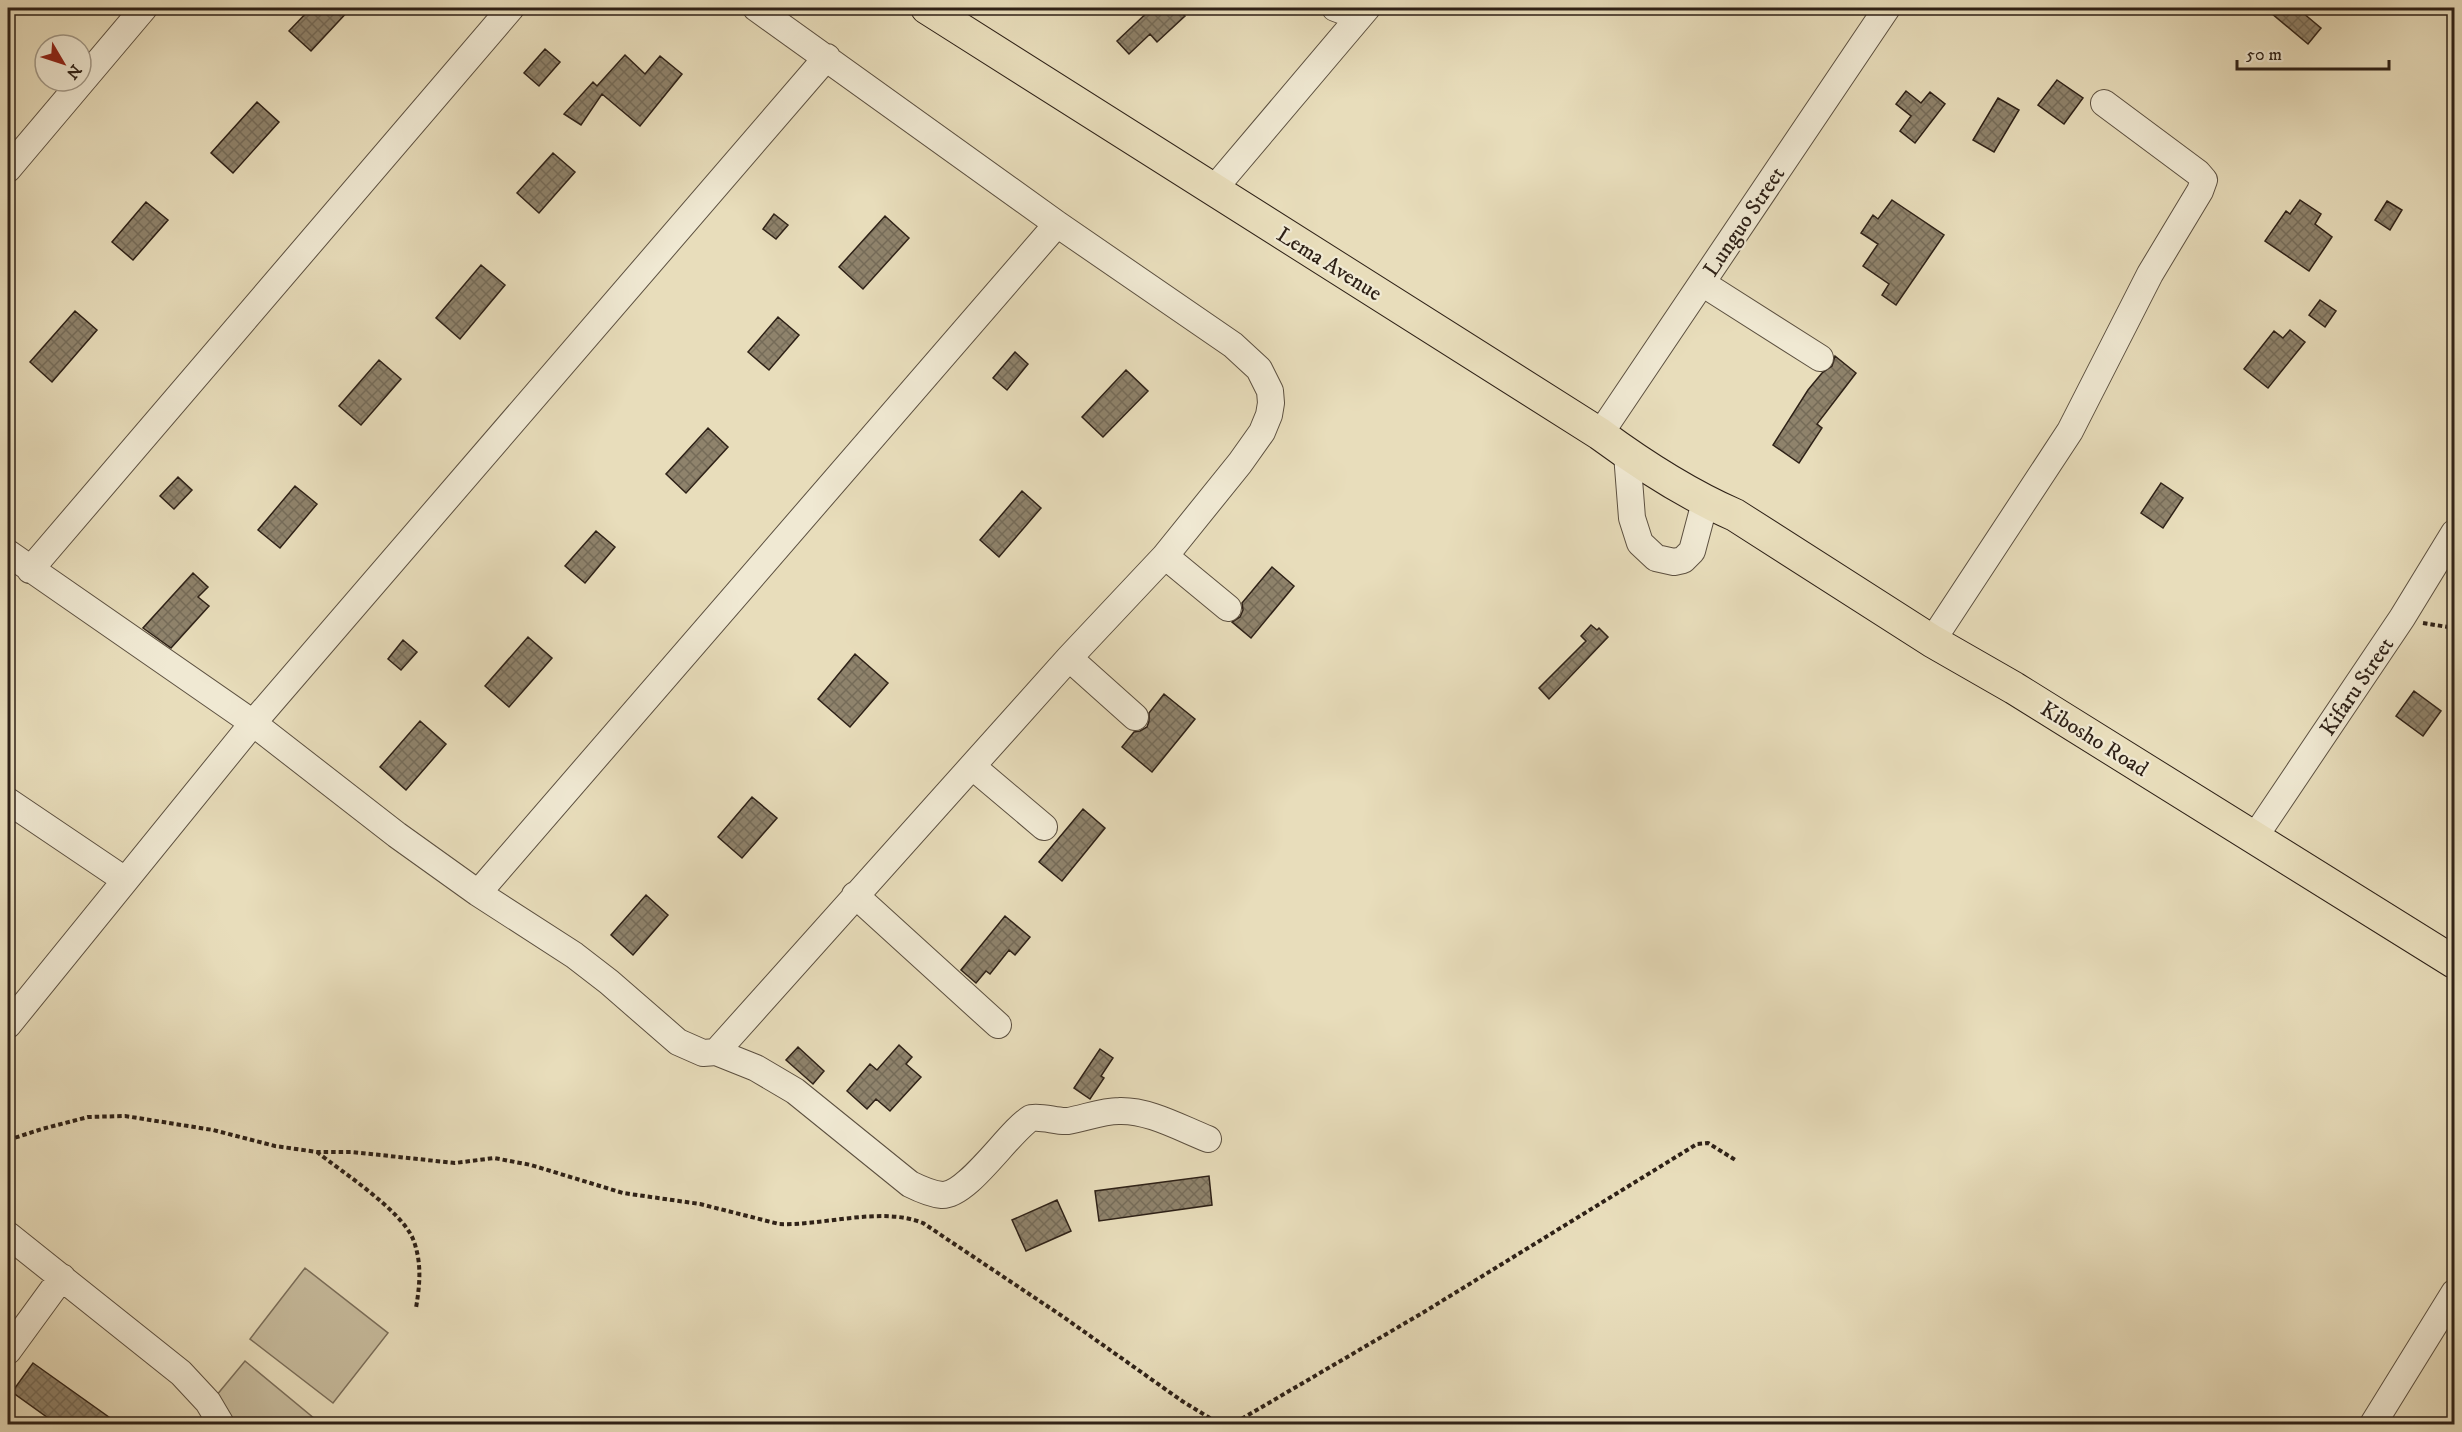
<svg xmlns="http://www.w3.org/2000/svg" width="2462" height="1432" viewBox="0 0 2462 1432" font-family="'IM FELL DW Pica',serif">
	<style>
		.garden { fill: #c8bd9f; stroke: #7b6f5b; stroke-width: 1.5 }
		.building { fill: url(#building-cross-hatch); stroke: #2e2117; stroke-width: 1.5 }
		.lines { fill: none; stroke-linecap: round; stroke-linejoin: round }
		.minor-casing { stroke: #5c5040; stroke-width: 28 }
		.major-casing { stroke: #2e2117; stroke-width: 34 }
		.path { stroke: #2e2117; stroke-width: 4; stroke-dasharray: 4.5 3; stroke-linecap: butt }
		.minor { stroke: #f0e9d3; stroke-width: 26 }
		.major { stroke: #e8ddbb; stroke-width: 32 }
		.labels { text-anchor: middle; stroke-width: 4.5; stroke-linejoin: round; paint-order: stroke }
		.street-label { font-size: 22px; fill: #2e2117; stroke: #f0e9d3 }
	</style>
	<defs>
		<pattern id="building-cross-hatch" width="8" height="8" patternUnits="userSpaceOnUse" patternTransform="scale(1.5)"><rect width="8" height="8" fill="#8f836c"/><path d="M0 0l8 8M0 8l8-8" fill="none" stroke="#756b58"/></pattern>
	</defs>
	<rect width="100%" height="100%" fill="#e8ddbb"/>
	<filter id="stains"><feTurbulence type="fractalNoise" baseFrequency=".00333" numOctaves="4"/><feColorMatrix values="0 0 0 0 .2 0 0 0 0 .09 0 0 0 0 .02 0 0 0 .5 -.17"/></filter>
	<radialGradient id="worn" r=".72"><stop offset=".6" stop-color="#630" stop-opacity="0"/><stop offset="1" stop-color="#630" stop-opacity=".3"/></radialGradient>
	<!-- garden -->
	<path class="garden" d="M305 1268 388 1333 333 1403 250 1339Z
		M245 1361 321 1424H238L211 1402Z"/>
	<!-- building -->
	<path class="building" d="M311 8H351L311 51 289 31Z
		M1152 8H1176L1185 16 1157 42 1150 34 1129 54 1117 41Z
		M2265 8H2297L2321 28 2308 44Z
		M545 49 560 62 539 86 524 73Z
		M625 55 645 74 660 56 682 74 640 126 602 94 581 125 564 114 593 82 597 86Z
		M2057 80 2083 98 2064 124 2038 105Z
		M1906 91 1921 103 1930 92 1945 104 1915 143 1900 131 1911 116 1896 104Z
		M1998 98 2019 110 1994 152 1973 140Z
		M257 102 279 122 233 173 211 153Z
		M553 153 575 172 539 213 517 193Z
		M1892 200 1944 235 1896 305 1882 295 1889 284 1863 266 1878 244 1861 233 1873 215 1878 219Z
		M2300 200 2321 214 2315 224 2332 237 2309 271 2265 241 2286 211 2290 214Z
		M2387 201 2402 210 2390 230 2375 220Z
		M146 202 168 220 133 260 112 242Z
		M774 214 788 225 776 239 763 229Z
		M885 216 909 238 863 289 839 267Z
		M481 265 505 285 460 339 436 318Z
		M2320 300 2336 311 2325 327 2309 315Z
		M75 311 97 330 52 382 30 362Z
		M778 317 799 335 769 370 748 352Z
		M2290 330 2305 342 2268 388 2244 369 2274 331 2283 338Z
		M1015 352 1028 364 1007 390 993 378Z
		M1835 356 1856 373 1817 424 1822 428 1799 463 1773 445 1808 390 1822 373 1832 366Z
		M379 360 401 379 361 425 339 406Z
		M1126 370 1148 391 1103 437 1082 417Z
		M708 428 728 447 686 493 666 474Z
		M178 477 192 490 174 509 160 496Z
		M2161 483 2183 498 2163 528 2141 513Z
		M295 486 317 504 280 548 258 530Z
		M1022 491 1041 508 999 557 980 540Z
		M596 531 615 547 585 583 565 566Z
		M1272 567 1294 586 1251 638 1232 622 1240 617 1243 610 1242 603Z
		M193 573 208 587 198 597 209 606 171 648 143 628Z
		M1591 625 1597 630 1599 628 1608 637 1549 699 1539 688 1586 641 1581 636Z
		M528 637 552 658 509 707 485 686Z
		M403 640 417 652 401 670 388 659Z
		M855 654 888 683 850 727 818 699Z
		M2414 691 2441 711 2423 736 2396 716Z
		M1164 694 1195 719 1152 772 1122 747 1134 732 1140 731 1147 727 1149 721V713Z
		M420 721 446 744 406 790 380 767Z
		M752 797 777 818 742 858 718 837Z
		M1083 809 1105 828 1062 881 1039 862Z
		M646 895 668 915 633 955 611 935Z
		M1005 916 1030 937 1015 955 1009 950 990 974 986 971 976 983 961 970Z
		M899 1045 912 1057 906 1064 921 1077 890 1111 876 1099 867 1109 847 1091 870 1064 877 1070Z
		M798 1047 824 1071 813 1084 786 1060Z
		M1100 1049 1113 1058 1101 1076 1104 1078 1090 1099 1074 1088Z
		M1209 1176 1212 1205 1099 1221 1095 1191Z
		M1057 1200 1071 1231 1026 1251 1012 1220Z
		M33 1363 120 1425H58L12 1392Z"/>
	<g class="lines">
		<defs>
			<path id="minor" d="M1335 8 1359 17
				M8 169 144 8
				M1213 190 1367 8
				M1702 283 1820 358
				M1600 434 1887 8
				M1627 454 1632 518 1640 543 1656 558 1674 562 1683 560 1692 551 1705 502
				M8 553 253 723 397 835 478 893 574 955 609 982 678 1042 703 1053 716 1052 1069 658 1165 556 1240 463 1262 432 1269 415 1271 403 1270 391 1259 369 1233 345 1057 224 756 8
				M1165 556 1228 608
				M30 570 511 8
				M1932 641 2070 431 2150 274 2200 191 2204 180 2198 173 2104 103
				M1069 658 1135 717
				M973 767 1044 827
				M8 801 125 880
				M2254 838 2402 618 2454 533
				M478 893 1057 224
				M855 895 998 1025
				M8 1025 253 723 827 57
				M716 1052 756 1068 795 1091 910 1184C920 1189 931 1194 942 1195 968 1196 1009 1131 1031 1118 1044 1116 1056 1122 1068 1121 1085 1118 1102 1111 1119 1111 1149 1110 1180 1128 1208 1139
				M8 1235 181 1373 208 1402 221 1424
				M8 1351 62 1277
				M2373 1424 2454 1293"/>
			<path id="major" d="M927 8 1600 434C1642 465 1687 494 1735 515L1932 641 2014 688 2454 962"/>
		</defs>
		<!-- minor casing -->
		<use href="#minor" class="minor-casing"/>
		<!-- major casing -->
		<use href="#major" class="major-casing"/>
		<!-- path -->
		<path class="path" d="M2423 623 2454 628
			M8 1140 42 1129 88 1117 125 1116 213 1130 275 1146 317 1152H352L455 1163 494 1158 531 1165 623 1193 700 1204 779 1224C823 1226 881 1206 923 1223L1062 1316 1182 1401 1213 1420 1223 1423 1238 1421 1424 1312 1697 1144 1708 1143 1737 1161
			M317 1152C342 1172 401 1210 413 1239 422 1262 420 1284 416 1308"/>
		<!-- minor -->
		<use href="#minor" class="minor"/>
		<!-- major -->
		<use href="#major" class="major"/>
	</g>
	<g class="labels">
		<!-- street labels -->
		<g class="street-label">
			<text transform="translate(1743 221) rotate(-56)" y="8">Lunguo Street</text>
			<text transform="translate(1330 263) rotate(32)" y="8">Lema Avenue</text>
			<text transform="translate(2356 686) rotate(-56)" y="8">Kifaru Street</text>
			<text transform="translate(2095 738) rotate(32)" y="8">Kibosho Road</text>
		</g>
	</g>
	<!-- margin -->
	<rect width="2462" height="1432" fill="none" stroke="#e8ddbb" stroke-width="30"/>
	<rect x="9" y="9" width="2444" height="1414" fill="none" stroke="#2e2117" stroke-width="3"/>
	<rect x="15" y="15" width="2432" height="1402" fill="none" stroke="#2e2117" stroke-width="1.5"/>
	<!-- north arrow -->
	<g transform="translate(63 63) rotate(129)"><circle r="28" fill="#f0e9d3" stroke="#a29988" stroke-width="1.5"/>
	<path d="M0-4.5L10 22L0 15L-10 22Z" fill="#8f2418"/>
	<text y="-9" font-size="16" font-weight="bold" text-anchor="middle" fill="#2e2117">N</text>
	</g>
	<!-- scale -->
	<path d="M2237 60v9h152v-9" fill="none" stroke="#2e2117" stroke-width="3"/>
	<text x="2246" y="60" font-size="18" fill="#2e2117" stroke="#f0e9d3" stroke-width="4.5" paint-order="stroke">50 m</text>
	<rect width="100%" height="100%" filter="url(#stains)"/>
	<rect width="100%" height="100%" fill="url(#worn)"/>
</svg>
